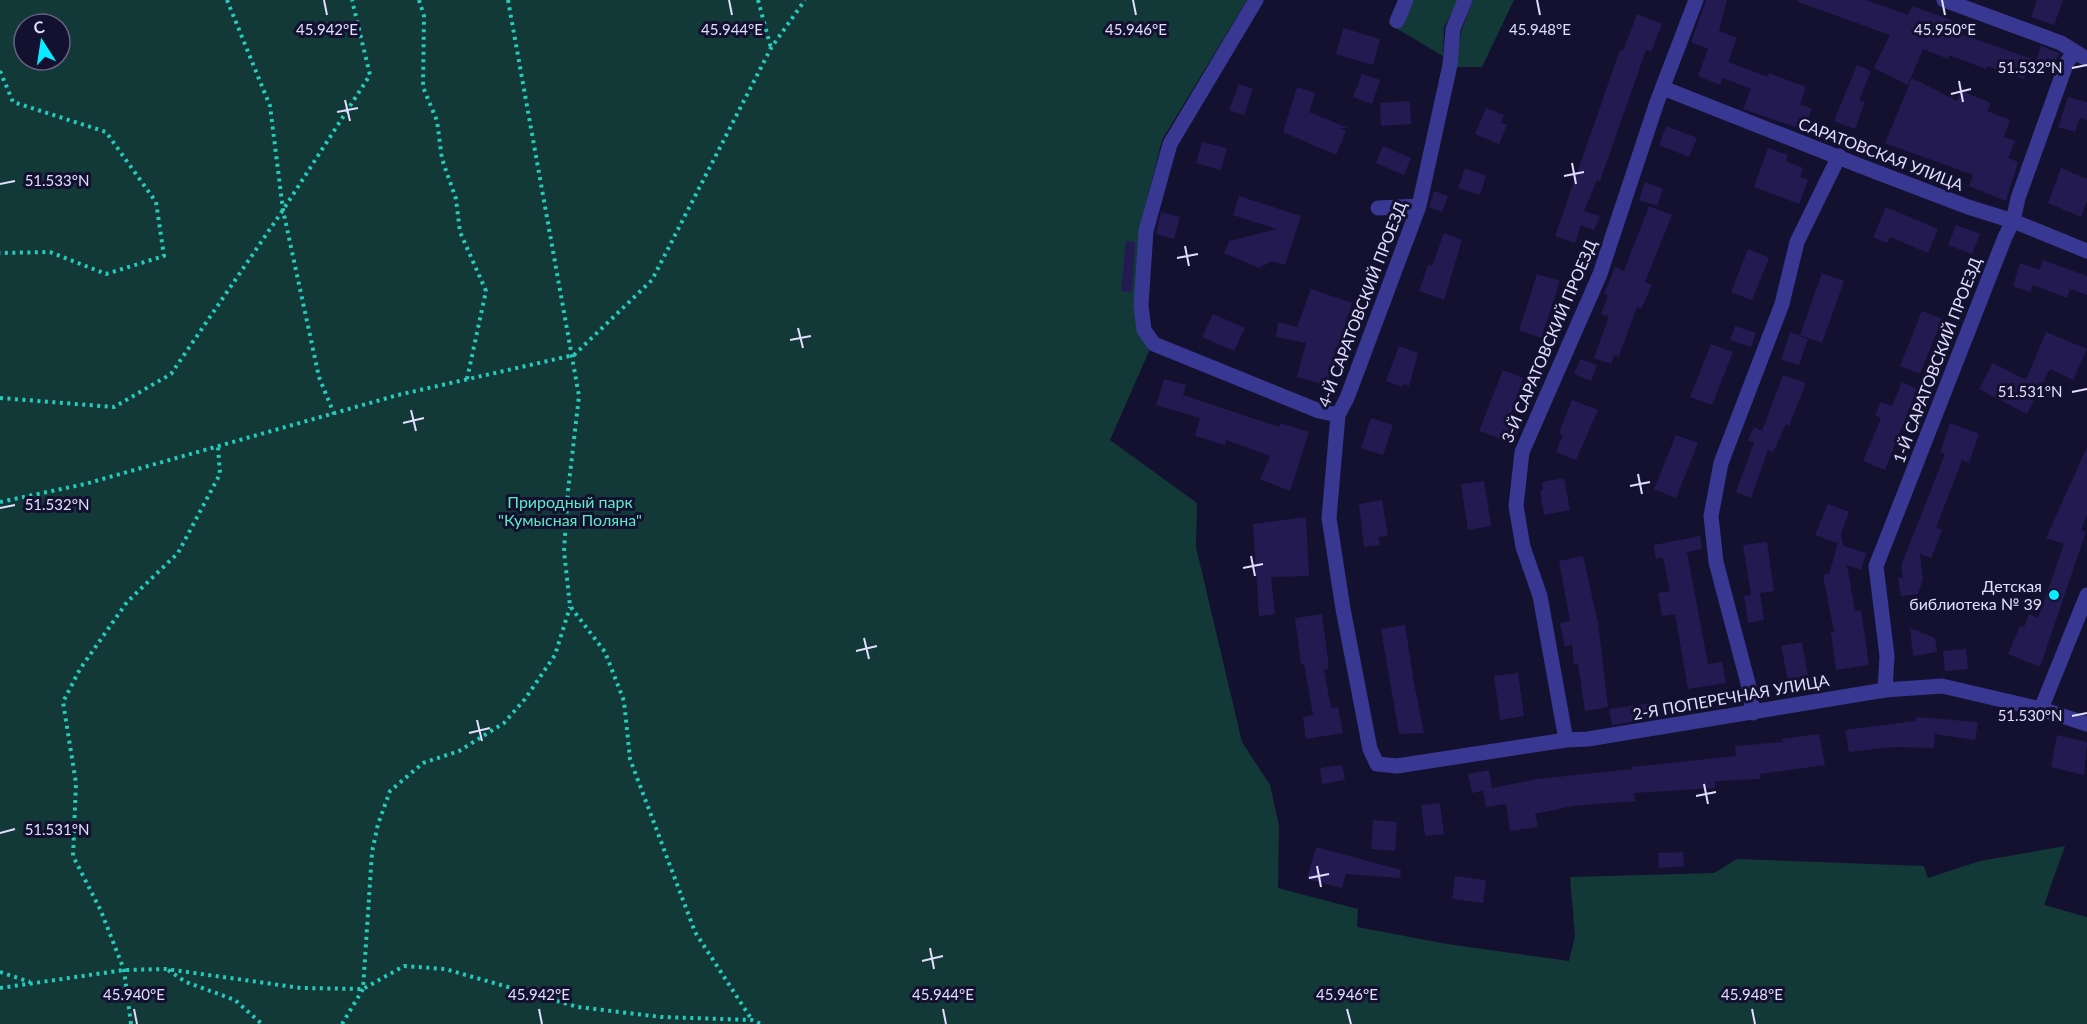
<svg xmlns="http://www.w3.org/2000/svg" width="2087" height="1024" viewBox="0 0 2087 1024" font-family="Lato,sans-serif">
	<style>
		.green { fill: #123937; fill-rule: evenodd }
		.building { fill: #241a52 }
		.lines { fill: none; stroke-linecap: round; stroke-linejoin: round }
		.path { stroke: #26cbbe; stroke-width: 4; stroke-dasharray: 3 4.5; stroke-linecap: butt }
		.minor { stroke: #383792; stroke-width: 15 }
		.ticks { fill: none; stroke: #e1ddff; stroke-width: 2 }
		.poi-dot { fill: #09ebff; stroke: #14102f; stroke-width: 2 }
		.labels { text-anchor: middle; stroke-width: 6; stroke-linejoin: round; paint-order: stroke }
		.street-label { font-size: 16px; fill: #e1ddff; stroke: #14102f }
		.park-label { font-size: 16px; fill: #5debc5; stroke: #14102f }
		.poi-label { font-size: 16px; fill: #e1ddff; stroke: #14102f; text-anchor: end }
		.ticks-label { font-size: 15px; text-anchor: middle; fill: #e1ddff; stroke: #14102f; stroke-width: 6; stroke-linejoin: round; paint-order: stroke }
	</style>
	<rect width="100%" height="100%" fill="#14102f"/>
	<!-- green -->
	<path class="green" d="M0 0H1247L1162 140 1141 223 1150 349 1110 440 1197 503 1196 547 1242 742 1270 785 1279 826 1278 888 1358 909 1357 927 1447 944 1569 961 1575 936 1570 877 1714 873 1737 859 1924 866 1928 878 1980 861 2065 846 2044 905 2087 917V1024H0ZM24 24H60V60H24Z
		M1399 0H1459L1444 27 1443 56 1389 24Z
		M1473 0H1514L1482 67H1456L1461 32Z"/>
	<!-- building -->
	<path class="building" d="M1706 0H1727L1719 31 1737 38 1728 62 1768 77 1769 73 1806 87 1800 104 1812 109 1804 130 1743 109 1751 89 1723 78 1720 85 1698 76 1708 49 1691 42Z
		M1798 0H1866L1908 15 1912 6 1954 21 1950 30 2032 59 2024 79 1987 66 1986 69 1949 55 1948 59 1923 49 1908 85 1874 68 1890 35 1798 2Z
		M2037 0H2063L2054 25 2031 17Z
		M1637 14 1662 24 1651 52 1646 50 1600 181 1597 180 1584 211 1600 216 1594 230 1581 225 1575 243 1555 236 1620 50 1623 51Z
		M1343 28 1380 39 1373 65 1336 54Z
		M2041 46 2059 53 2053 68 2035 62Z
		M1857 65 1871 71 1859 100 1865 102 1855 129 1834 121Z
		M1362 74 1380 80 1372 104 1353 97Z
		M1912 78 1957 101 1961 91 1991 103 1987 111 2010 120 2004 137 2015 141 2008 158 2018 162 2006 201 1969 186 1973 175 1885 143Z
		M1239 84 1253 89 1244 115 1229 110Z
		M1297 87 1315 93 1309 112 1348 128H1340L1346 131 1336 155 1283 132Z
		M2068 97 2087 102V120L2080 118 2075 132 2058 127Z
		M1410 101 1411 124 1381 126 1380 103Z
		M1486 108 1504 115 1501 123 1507 125 1499 144 1475 134Z
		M1666 126 1697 138 1689 157 1659 145Z
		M1202 142 1227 148 1221 170 1196 163Z
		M1383 146 1411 158 1404 175 1376 163Z
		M1768 148 1788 155 1786 161 1803 168 1800 177 1808 180 1799 204 1754 187Z
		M1465 168 1486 176 1480 195 1458 188Z
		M2061 168 2087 179V201L2081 217 2048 203Z
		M1645 182 1663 189 1657 206 1639 200Z
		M1434 191 1448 196 1442 212 1429 207Z
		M1239 196 1301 216 1285 265 1272 261 1259 268 1224 253 1229 241 1277 229 1233 215Z
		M1649 206 1672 215 1645 282 1652 285 1641 309 1637 307 1619 356 1614 355 1611 364 1594 358 1609 316 1601 314 1608 295 1604 294 1615 267 1624 271Z
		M1886 207 1938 229 1928 253 1890 237 1887 243 1873 237Z
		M1161 212 1180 217 1174 239 1156 234Z
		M1956 225 1980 234 1972 254 1948 245Z
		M1444 233 1462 240 1444 300 1419 291 1428 265 1432 266Z
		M1126 241 1135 242 1132 292 1121 291Z
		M1748 249 1769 258 1752 300 1731 292Z
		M2043 260 2087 276V295L2070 289 2067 298 2033 285 2030 292 2013 286 2020 263 2039 270Z
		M1822 273 1844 281 1822 343 1800 335Z
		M1537 274 1560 281 1541 338 1519 330Z
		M1311 289 1352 303 1326 385 1297 377 1306 343 1276 337 1278 322 1297 327Z
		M1922 311 1942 319 1920 374 1900 366Z
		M1213 314 1245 328 1234 351 1202 337Z
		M1735 326 1756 333 1751 347 1730 340Z
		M1790 332 1808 339 1799 365 1781 360Z
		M2046 332 2087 349 2073 380 2050 369 2027 414 1979 389 1993 363 2026 380Z
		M1711 344 1733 352 1712 405 1690 397Z
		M1399 346 1418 353 1409 386 1403 384 1402 387 1386 381Z
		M1580 359 1597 365 1591 381 1574 374Z
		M1503 370 1523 378 1509 420 1521 425 1513 443 1479 431Z
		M1783 375 1806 383 1789 426 1786 424 1773 452 1768 450 1751 498 1736 492 1754 443 1748 440 1754 427 1762 431Z
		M1164 379 1186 385 1183 395 1279 427 1281 423 1309 432 1290 491 1260 479 1270 456 1226 440 1225 445 1195 436 1200 418 1156 405Z
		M1902 382 1917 389 1885 470 1863 461 1881 418 1875 415 1881 402 1892 406Z
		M1572 400 1598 410 1576 460 1556 452 1563 435 1559 433Z
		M1371 418 1393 425 1383 455 1361 448Z
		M1950 423 1979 434 1969 463 1962 460 1936 528 1942 530 1931 558 1920 554 1923 579 1918 594 1901 596 1898 578H1903L1901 566 1945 454 1940 452Z
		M1676 435 1698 443 1676 498 1654 489Z
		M2087 447V515L2081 530 2086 532 2040 667 2008 654 2020 626 2024 627 2029 614 2038 618 2064 544 2046 538Z
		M1564 478 1570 510 1544 515 1540 491 1543 490 1542 482Z
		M1484 481 1491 526 1468 530 1461 484Z
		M1382 500 1388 536 1378 537 1380 545 1364 547 1359 504Z
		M1828 504 1849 512 1841 534 1843 546 1866 553 1861 570 1847 565 1855 611 1861 610 1869 665 1836 670 1831 632H1834L1823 575 1829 574 1839 539 1837 543 1815 535Z
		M1306 517 1309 576 1271 577 1275 614 1259 616 1253 524Z
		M1700 536 1702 549 1687 552 1708 664 1722 662 1726 683 1688 689 1675 614 1662 616 1658 593 1670 591 1663 557 1656 559 1654 545Z
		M1767 542 1774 591 1760 593 1764 620 1748 623 1744 596 1757 594 1751 595 1743 545Z
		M1583 556 1598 623 1608 707 1585 711 1578 664H1574L1572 645 1565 647 1560 623 1570 621 1559 561Z
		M1322 614 1328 661V669L1324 670 1331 708 1338 707 1343 733 1306 739 1303 717 1313 715 1304 664H1301L1295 618Z
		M1405 625 1414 683 1424 733 1399 734 1381 629Z
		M1910 628 1935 638 1937 652 1913 656Z
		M1802 642 1808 676 1788 680 1781 646Z
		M1966 649 1968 669 1945 671 1943 651Z
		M1518 673 1524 716 1500 720 1494 676Z
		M1659 702 1661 717 1612 725 1609 709Z
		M1916 717 1978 722 1975 740 1935 734 1934 748 1893 747 1849 752 1845 730 1915 721Z
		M1819 734 1825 765 1760 774V779L1715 781V788L1634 793 1635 801 1572 806 1535 814 1538 827 1510 831 1506 804 1486 807 1483 791 1472 793 1468 774 1489 770 1492 788 1538 779 1632 769V767L1736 756 1735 746 1783 742 1782 739Z
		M2057 735 2087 742 2084 775 2051 767Z
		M1342 765 1345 780 1322 784 1320 768Z
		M1440 803 1444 834 1425 836 1421 805Z
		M1373 820 1397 822 1395 851 1371 849Z
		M1316 847 1401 870 1400 878 1346 874 1342 888 1307 879Z
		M1683 852 1684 866 1659 868 1658 853Z
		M1455 876 1486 880 1483 903 1452 899Z"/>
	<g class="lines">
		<!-- path -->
		<path class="path" d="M227 0 270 106 283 210 319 377 334 414
			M419 0 424 16 423 87 437 121 442 159 456 199 460 232 486 291 467 379
			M508 0 579 396 568 491 564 551 570 606 605 652 624 701 630 759 695 932 752 1020
			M758 0 771 48
			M0 71 13 102 106 132 156 202 164 256 106 274 50 252 0 253
			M0 398 114 407 171 374 283 210 370 75 352 0
			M0 502 85 484 398 395 574 355 652 280 771 48 805 0
			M168 970 186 982 235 1000 262 1024
			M0 972 30 982
			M0 988 124 970 166 969 301 988 363 989 404 966 445 969 578 1007 661 1017 752 1020 761 1024
			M131 1024 124 970 101 911 73 856 76 783 63 702 80 669 127 602 178 553 220 474 218 447
			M342 1024 363 989 372 852 378 824 390 791 423 763 459 751 504 723 525 699 555 655 570 607"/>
		<!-- minor -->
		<path class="minor" d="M1256 0 1170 144 1146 231 1141 305 1144 330 1154 344 1319 411 1338 415
			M1465 0 1453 29 1450 65 1419 206 1347 398 1338 415 1329 518 1343 609 1370 749 1377 764 1397 766 1566 740 1588 739 1885 690 1942 686 2041 709 2087 724
			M1944 0 2061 43 2087 59
			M1397 21 1406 0
			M1663 88 1858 165 1968 207 2013 221 2087 251
			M1378 208 1419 206
			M1885 690 1887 656 1876 566 2005 237 2013 221 2018 198 2067 62 2075 52
			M2041 709 2087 595
			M1753 713 1749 687 1716 562 1711 516 1721 463 1782 304 1797 242 1839 156
			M1566 740 1540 596 1523 547 1516 506 1522 452 1600 274 1657 102 1696 0"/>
	</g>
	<!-- ticks -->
	<path class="ticks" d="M324 0 327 15M729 0 732 15M1133 0 1136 15M1537 0 1540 15M1942 0 1945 15M2072 68 2087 65M1959 81 1963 102M1951 94 1971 89M345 100 350 121M337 112 358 108M1572 163 1576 184M1564 176 1584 172M0 184 15 181M1185 246 1189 266M1177 258 1198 254M798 328 803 348M790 340 811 336M2072 392 2087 389M411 410 416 431M403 423 424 418M1638 474 1642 494M1630 486 1650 482M0 508 15 505M1251 556 1255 576M1243 568 1263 564M864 638 869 659M856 651 877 646M2072 716 2087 713M477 720 482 741M469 733 490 728M1704 784 1708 804M1696 796 1716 792M0 833 15 829M1317 866 1321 887M1309 878 1329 874M930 948 934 969M922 961 943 956M134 1009 137 1024M539 1009 542 1024M943 1009 946 1024M1347 1009 1351 1024M1752 1009 1755 1024"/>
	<!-- markers -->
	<circle class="poi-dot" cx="2054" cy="595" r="6"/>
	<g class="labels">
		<!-- street labels -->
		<g class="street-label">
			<text transform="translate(1881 154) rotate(21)" y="6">САРАТОВСКАЯ УЛИЦА</text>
			<text transform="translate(1362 304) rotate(-69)" y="6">4-Й САРАТОВСКИЙ ПРОЕЗД</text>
			<text transform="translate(1549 341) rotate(-67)" y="6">3-Й САРАТОВСКИЙ ПРОЕЗД</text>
			<text transform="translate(1937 360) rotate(-69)" y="6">1-Й САРАТОВСКИЙ ПРОЕЗД</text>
			<text transform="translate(1731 697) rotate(-10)" y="6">2-Я ПОПЕРЕЧНАЯ УЛИЦА</text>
		</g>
		<!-- park labels -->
		<g class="park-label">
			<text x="570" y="508">Природный парк<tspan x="570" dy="18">"Кумысная Поляна"</tspan></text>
		</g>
		<!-- poi labels -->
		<g class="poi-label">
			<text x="2042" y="592">Детская<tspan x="2042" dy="18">библиотека № 39</tspan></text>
		</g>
	</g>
	<g class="ticks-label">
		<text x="327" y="35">45.942°E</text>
		<text x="732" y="35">45.944°E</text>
		<text x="1136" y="35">45.946°E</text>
		<text x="1540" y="35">45.948°E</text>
		<text x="1945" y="35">45.950°E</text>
		<text x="2030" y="73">51.532°N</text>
		<text x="57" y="186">51.533°N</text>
		<text x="2030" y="397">51.531°N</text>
		<text x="57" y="510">51.532°N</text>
		<text x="2030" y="721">51.530°N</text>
		<text x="57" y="835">51.531°N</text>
		<text x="134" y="1000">45.940°E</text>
		<text x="539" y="1000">45.942°E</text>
		<text x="943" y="1000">45.944°E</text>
		<text x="1347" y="1000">45.946°E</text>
		<text x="1752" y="1000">45.948°E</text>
	</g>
	<!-- north arrow -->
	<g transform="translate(42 42) rotate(348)"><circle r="28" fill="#14102f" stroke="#666282" stroke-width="1.5"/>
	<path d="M0-4.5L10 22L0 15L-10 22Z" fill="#09ebff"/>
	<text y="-9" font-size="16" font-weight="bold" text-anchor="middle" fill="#e1ddff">С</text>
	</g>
</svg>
